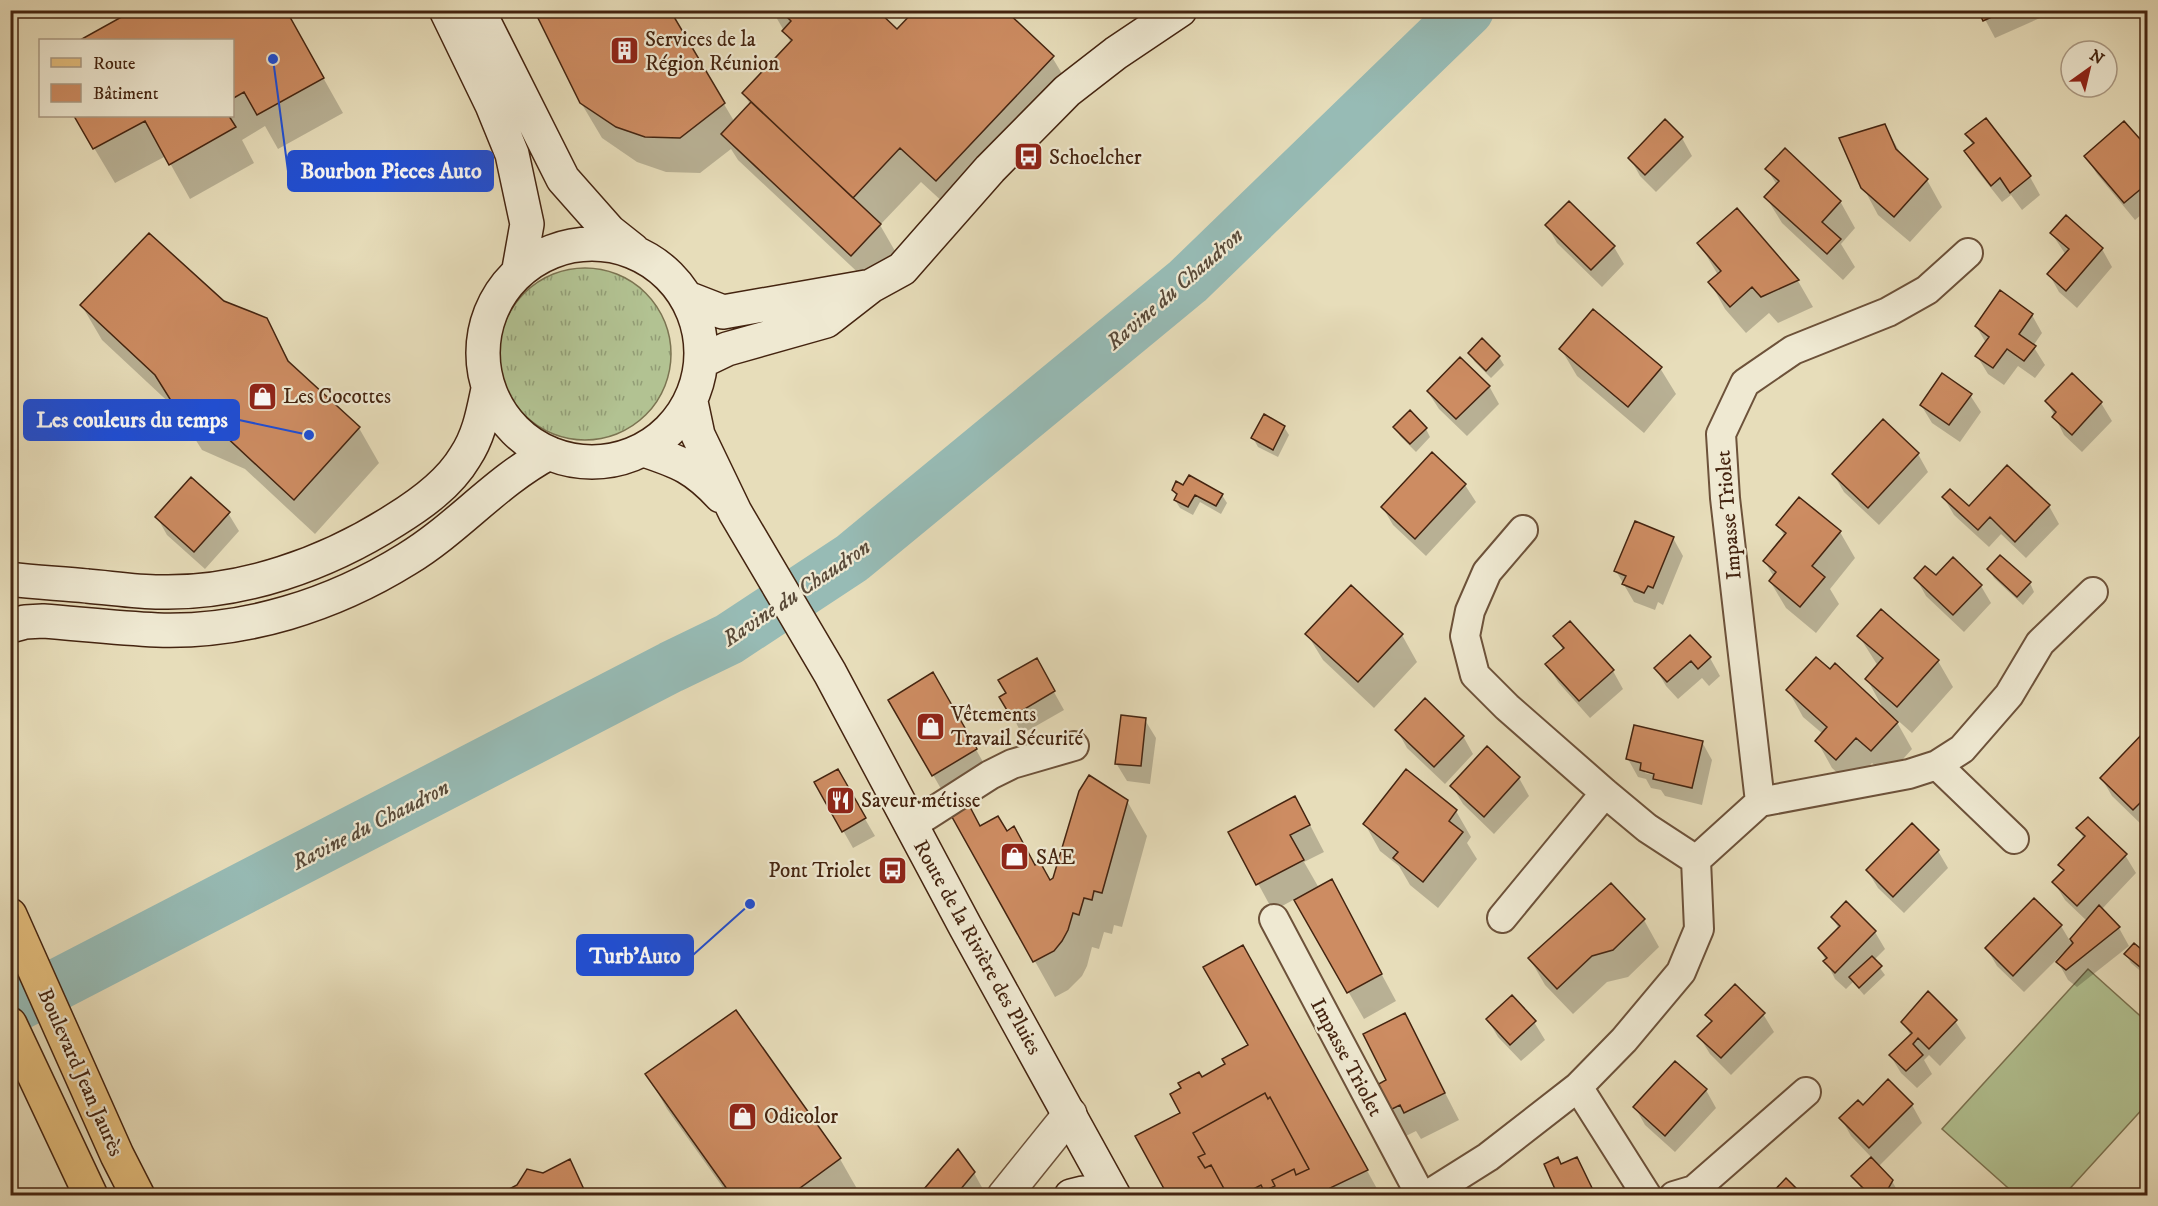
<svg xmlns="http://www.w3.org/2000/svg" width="2158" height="1206" viewBox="0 0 2158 1206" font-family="'IM FELL DW Pica',serif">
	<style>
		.grass { fill: url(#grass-tufts); stroke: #7b7351; stroke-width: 1.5 }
		.pitch { fill: #b2c292; stroke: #7b7351; stroke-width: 1.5 }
		.shadow { fill: #0003; fill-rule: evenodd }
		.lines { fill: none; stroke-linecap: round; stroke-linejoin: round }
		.river { stroke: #97bbb5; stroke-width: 52 }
		.building { fill: #cd8c62; stroke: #442410; stroke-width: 1.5 }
		.minor-casing { stroke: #6d523a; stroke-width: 32 }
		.tertiary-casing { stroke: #6d523a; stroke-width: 36 }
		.secondary-casing { stroke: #442410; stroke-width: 36 }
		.primary-casing { stroke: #442410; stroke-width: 36 }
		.minor { stroke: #efe9d2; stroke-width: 28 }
		.tertiary { stroke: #efe9d2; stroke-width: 33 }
		.secondary { stroke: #efe9d2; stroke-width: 33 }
		.primary { stroke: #e4be7d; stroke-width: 33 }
		.labels { text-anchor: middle; stroke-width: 4.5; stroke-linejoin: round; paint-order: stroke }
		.poi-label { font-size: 21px; fill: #442410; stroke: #efe9d2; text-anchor: start }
		.street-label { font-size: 21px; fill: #442410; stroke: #efe9d2 }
		.water-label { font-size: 22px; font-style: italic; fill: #594a39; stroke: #efe9d2 }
		.leader { fill: none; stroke: #1d4ed8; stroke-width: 2 }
		.callout-dot { fill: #1d4ed8; stroke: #efe9d2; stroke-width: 2 }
		.callout { fill: #1d4ed8; stroke: #1d4ed8; stroke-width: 2 }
		.callout-label { font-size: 22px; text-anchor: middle; font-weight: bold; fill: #fff }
	</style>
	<defs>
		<pattern id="grass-tufts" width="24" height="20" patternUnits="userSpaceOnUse" patternTransform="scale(1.5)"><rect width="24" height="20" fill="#b2c292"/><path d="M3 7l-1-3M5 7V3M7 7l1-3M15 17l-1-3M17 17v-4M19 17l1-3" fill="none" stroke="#929d76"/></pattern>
	</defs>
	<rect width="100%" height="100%" fill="#e7ddba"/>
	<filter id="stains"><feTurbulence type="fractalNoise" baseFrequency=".00333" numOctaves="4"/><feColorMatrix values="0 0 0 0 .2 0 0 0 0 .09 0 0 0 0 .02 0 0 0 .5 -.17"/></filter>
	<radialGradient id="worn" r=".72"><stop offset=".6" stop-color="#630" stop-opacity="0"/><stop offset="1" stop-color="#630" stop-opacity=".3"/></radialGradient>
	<!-- grass -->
	<path class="grass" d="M499 354a86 86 0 1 1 172 0a86 86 0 1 1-172 0Z"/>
	<!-- pitch -->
	<path class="pitch" d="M2088 969 2147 1022V1104L2064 1195H2016L1942 1129Z"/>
	<!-- shadow -->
	<path class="shadow" d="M137 10H285L343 113 278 149 265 126 242 140 254 163 190 199 166 156 115 183 75 116H232V40H83Z
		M535 10H668L734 121 750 104 744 94 791 43 772 10H875L897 31 1052 57 1073 92 957 215 921 182 880 225 895 251 867 281 738 160 731 149 700 173 666 172 637 162 602 138 574 91Z
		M1980 10H2058L1995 38Z
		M1986 120 2030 177 2040 195 2022 210 2011 195 2002 202 1976 169 1966 151 1973 146 1967 134Z
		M1885 126 1902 156 1927 180 1942 207 1910 242 1878 215 1863 187Z
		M1682 138 1692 156 1656 192 1640 176 1630 158Z
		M2148 151V209L2135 220 2097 174 2086 157Z
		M1767 169 1840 201 1855 228 1841 244 1855 267 1843 280 1782 223 1766 197 1777 185Z
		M1737 210 1798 281 1813 307 1778 323 1769 313 1746 333 1725 309 1710 282 1718 275 1699 243Z
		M2066 218 2102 249 2112 267 2077 308 2059 292 2049 274 2066 255 2052 234Z
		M1547 225 1614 247 1624 264 1602 287 1557 243Z
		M223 302 266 319 293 368 359 428 379 463 315 534 245 469 202 450 177 410 102 340 82 306Z
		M2032 315 2042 333 2033 346 2045 365 2035 378 2018 366 2004 385 1988 374 1977 356 1986 343 1976 326Z
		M1482 340 1499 357 1504 365 1491 378 1474 361 1470 353Z
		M1561 349 1660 368 1676 394 1644 433 1577 376Z
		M2072 375 2101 403 2112 421 2082 452 2064 435 2047 401Z
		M1489 386 1499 404 1467 436 1439 409 1428 392Z
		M1970 395 1981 412 1960 442 1932 423 1921 405Z
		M1284 427 1289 435 1278 457 1258 447 1253 438Z
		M1395 427 1426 429 1430 437 1416 452 1400 436Z
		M1918 454 1928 472 1879 525 1844 492 1834 475Z
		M1465 485 1476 502 1426 556 1393 525 1383 508Z
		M1184 487 1222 495 1227 503 1221 514 1200 502 1193 515 1180 508 1175 500 1177 497 1173 490Z
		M1944 498 1969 508 2049 506 2059 524 2026 558 2001 534 1989 547 1954 515Z
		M228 513 239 531 205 569 167 535 157 517Z
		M1778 525 1840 532 1855 558 1830 589 1839 604 1816 633 1786 608 1770 581 1774 577 1765 562 1785 537Z
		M1673 538 1683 556 1663 605 1658 602 1655 610 1634 602 1616 571Z
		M1989 569 2030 583 2034 592 2023 605 1994 578Z
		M1936 577 1981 586 1991 603 1964 632 1926 596 1916 578Z
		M1307 634 1402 635 1417 662 1374 708 1323 660Z
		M1555 636 1613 671 1623 689 1590 718 1558 682 1547 664 1563 650Z
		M1859 636 1938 661 1953 687 1912 733 1894 717 1912 749 1887 777 1872 763 1852 786 1832 768 1817 741 1823 734 1803 717 1788 690 1830 671 1884 710 1867 679 1878 666Z
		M1690 637 1710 658 1720 676 1709 686 1702 678 1678 699 1666 686 1656 669Z
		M1036 660 1064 710 1022 734 1002 697 1008 694Z
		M933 674 991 776 948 801 890 700Z
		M1145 720 1156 738 1150 784 1127 781 1116 763Z
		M1397 730 1463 736 1473 754 1445 784 1407 748Z
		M2148 736V823L2144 827 2112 796 2102 779Z
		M1702 742 1712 760 1702 805 1665 796 1661 790 1651 788 1646 779 1638 777 1628 759ZM1645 770 1661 777 1645 773Z
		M837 771 875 836 853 848 816 783Z
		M1519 778 1529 796 1494 834 1463 804 1452 786Z
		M1127 801 1147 836 1122 927 1114 925 1112 934 1104 932 1099 949 1092 947 1087 966 1082 976 1068 990 1055 997 954 817 980 828 1006 833 1050 882Z
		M1456 811 1471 837 1467 843 1477 859 1438 908 1410 885 1399 866 1380 851 1365 824Z
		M1310 825 1324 852 1304 862 1319 888 1346 908 1396 1001 1364 1019 1295 899 1273 911 1230 832Z
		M2078 829 2125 855 2136 873 2101 910 2119 928 2129 946 2077 987 2068 980 2058 962 2066 953 2064 952 2024 992 1997 966 1987 949 2061 926 2070 941 2087 921 2065 900 2054 882 2064 872 2060 865 2084 839Z
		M1938 851 1948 868 1904 913 1878 888 1867 870Z
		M1832 917 1875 932 1885 949 1874 960 1885 975 1864 995 1853 982 1846 989 1835 979 1820 949 1839 929Z
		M1644 920 1659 947 1628 977 1607 982 1573 1014 1545 985 1530 959Z
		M2126 954 2148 957V972L2145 975 2131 963Z
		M1263 981 1381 1196H1169L1182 1113 1202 1079 1227 1065 1250 1045Z
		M736 1012 840 1159 860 1194 858 1196H729L667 1109 647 1074Z
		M1763 1014 1774 1032 1731 1075 1710 1054 1699 1036 1712 1023 1707 1015Z
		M1405 1015 1459 1120 1421 1139 1416 1131 1404 1137 1389 1110 1388 1081Z
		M1488 1020 1534 1022 1545 1040 1521 1061 1498 1037Z
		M1955 1021 1966 1038 1940 1066 1929 1055 1924 1060 1932 1074 1917 1088 1901 1073 1890 1055 1911 1036 1903 1022Z
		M1888 1082 1912 1105 1922 1123 1878 1167 1892 1181 1897 1190 1893 1196H1869L1858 1184 1853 1176 1872 1158 1851 1136 1841 1118 1863 1107Z
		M1706 1090 1716 1108 1675 1152 1645 1125 1635 1107Z
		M974 1173 984 1191 980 1196H920Z"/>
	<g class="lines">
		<!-- river -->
		<path class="river" d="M10 1009 671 667 729 639 852 558 1188 281 1468 10"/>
	</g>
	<!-- building -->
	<path class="building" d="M134 10H286L324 78 257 115 244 92 232 99V40H80Z
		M534 10H670L725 103 680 138 645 137 616 127 580 103Z
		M780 10H877L897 29 915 10H1005L1054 56 936 181 900 148 853 198 742 93 792 40 782 31 791 21Z
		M1978 10H2007L1983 21Z
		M751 102 881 224 851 256 721 134Z
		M74 116H229L236 127 169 165 145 121 93 149Z
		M1986 118 2031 176 2010 193 2000 178 1991 186 1964 151 1974 143 1965 134Z
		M1665 119 1683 137 1645 175 1628 158Z
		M2124 121 2148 148V183L2124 203 2084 156Z
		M1885 124 1896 149 1928 179 1894 217 1861 188 1839 138Z
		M1785 148 1841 201 1822 222 1841 239 1827 254 1764 197 1779 181 1765 169Z
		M1569 201 1615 246 1591 270 1545 225Z
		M1737 208 1799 280 1761 297 1752 287 1730 307 1708 282 1721 271 1697 243Z
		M2066 215 2103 248 2066 291 2047 274 2069 249 2050 233Z
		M149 233 224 301 267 318 288 361 360 427 294 500 223 434 180 415 155 375 80 305Z
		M2000 290 2033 314 2019 334 2036 346 2024 361 2007 349 1993 368 1975 356 1989 337 1975 326Z
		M1593 309 1662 367 1628 407 1559 349Z
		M1482 338 1500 356 1486 371 1468 353Z
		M1460 357 1490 386 1456 419 1427 391Z
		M1942 373 1972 394 1949 425 1920 405Z
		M2072 373 2102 402 2072 435 2052 417 2056 412 2045 401Z
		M1410 410 1427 428 1410 444 1393 427Z
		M1264 414 1285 426 1273 450 1251 438Z
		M1883 419 1919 453 1868 508 1832 474Z
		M1432 452 1466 484 1415 539 1381 507Z
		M2007 465 2050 505 2015 542 1990 517 1978 530 1942 497 1950 489 1969 506Z
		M1189 475 1223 494 1216 506 1195 495 1188 507 1174 500 1177 494 1172 490 1176 481 1183 485Z
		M191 477 230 512 194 552 155 517Z
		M1799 497 1841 531 1812 566 1825 577 1800 607 1769 581 1776 572 1763 561 1786 533 1776 525Z
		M1635 521 1674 537 1653 588 1648 586 1644 593 1622 584 1626 576 1614 571Z
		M2000 555 2031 582 2017 597 1987 569Z
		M1953 557 1982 585 1953 615 1914 578 1925 566 1936 575Z
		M1351 585 1403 634 1358 682 1305 634Z
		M1881 609 1939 660 1897 707 1865 679 1883 658 1857 636Z
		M1570 621 1614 670 1579 701 1545 664 1564 648 1553 636Z
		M1690 635 1711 657 1698 669 1691 661 1667 682 1654 668Z
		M1816 657 1830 669 1835 663 1898 722 1871 751 1856 738 1836 760 1815 741 1827 727 1786 690Z
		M1037 658 1055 691 1011 717 999 697 1006 693 998 680Z
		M933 672 977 749 932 776 888 700Z
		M1425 698 1464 736 1434 767 1395 730Z
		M1121 715 1146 718 1141 766 1115 764Z
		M1634 725 1703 741 1692 788 1653 779 1654 774 1640 770 1641 763 1626 759Z
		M2145 731 2148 734V795L2133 810 2100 778Z
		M1487 746 1520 777 1484 817 1450 786Z
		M838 769 866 818 842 832 814 782Z
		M1406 769 1457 810 1449 821 1463 832 1423 882 1393 858 1398 852 1363 824Z
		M1089 775 1128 800 1102 893 1094 891 1092 900 1084 898 1079 915 1073 913 1068 930 1062 941 1054 951 1033 962 952 817 969 805 980 826 998 816 1007 831 1014 826 1035 865 1040 862 1050 880 1053 878 1079 791Z
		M1295 796 1310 825 1290 835 1304 860 1256 885 1228 832Z
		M2088 817 2127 854 2077 906 2052 882 2064 870 2058 865 2085 836 2076 828Z
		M1912 823 1939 850 1893 897 1866 870Z
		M1332 879 1382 974 1347 993 1294 900Z
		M1611 883 1645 919 1613 950 1592 956 1557 989 1528 958Z
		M2034 898 2062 925 2013 976 1985 948Z
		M1846 901 1876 931 1835 973 1823 961 1827 958 1818 948 1840 926 1831 917Z
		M2099 905 2120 927 2066 970 2056 962 2073 943 2070 939Z
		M2134 943 2148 955V959L2140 967 2124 954Z
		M1243 945 1368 1170 1330 1188 1333 1194 1330 1196H1240L1261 1185 1264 1191 1275 1186 1272 1180 1294 1169 1296 1175 1309 1169 1270 1097 1268 1099 1265 1093 1193 1133 1205 1154 1198 1157 1205 1168 1211 1165 1228 1196H1168L1135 1136 1180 1113 1170 1094 1181 1088 1178 1083 1199 1072 1202 1077 1225 1064 1222 1059 1248 1045 1203 967Z
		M1243 945 1368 1170 1330 1188 1333 1194 1330 1196H1168L1135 1136 1180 1113 1170 1094 1181 1088 1178 1083 1199 1072 1202 1077 1225 1064 1222 1059 1248 1045 1203 967Z
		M1872 956 1882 966 1859 988 1849 977Z
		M1735 984 1765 1013 1721 1058 1697 1036 1712 1021 1705 1015Z
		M1928 991 1957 1020 1929 1049 1918 1038 1913 1044 1923 1055 1906 1071 1889 1055 1912 1033 1901 1022Z
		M1512 995 1536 1021 1510 1045 1486 1019Z
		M736 1010 841 1158 789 1196H732L645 1074Z
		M1405 1013 1445 1093 1404 1113 1400 1105 1388 1111 1375 1086 1386 1080 1363 1034Z
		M1675 1061 1707 1089 1665 1136 1633 1107Z
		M1888 1079 1913 1104 1869 1148 1839 1118 1858 1100 1863 1105Z
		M1265 1093 1268 1099 1270 1097 1309 1169 1296 1175 1294 1169 1272 1180 1275 1186 1264 1191 1261 1185 1240 1196H1228L1211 1165 1205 1168 1198 1157 1205 1154 1193 1133Z
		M958 1149 975 1172 955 1196H918Z
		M1558 1157 1561 1164 1577 1157 1594 1192 1590 1196H1558L1544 1164Z
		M1871 1157 1893 1180 1884 1196H1871L1851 1176Z
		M570 1159 587 1196H496L517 1185 527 1169 543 1173Z
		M1786 1178 1804 1196H1769Z"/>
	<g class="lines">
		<defs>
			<path id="minor" d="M1523 530 1487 572 1470 611 1465 636 1475 675 1507 707 1605 793 1647 828 1696 860
				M1937 765 2014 839
				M1760 802 1725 498 1721 434 1745 383 1793 350 1888 312 1927 290 1968 253
				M912 825 990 775 1012 764 1074 746
				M1696 860 1760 802 1909 774 1937 765 1962 749 2009 695 2040 643 2093 592
				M1502 918 1605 793
				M1274 919 1421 1196
				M1578 1087 1647 1196
				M1426 1196 1488 1157 1578 1087 1624 1040 1681 972 1699 929 1696 860
				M1674 1196 1694 1190 1806 1092"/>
			<path id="tertiary" d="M1004 1196 1070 1114"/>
			<path id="secondary" d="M446 10 492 105 512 154 527 224 519 269
				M478 10 563 179 609 231 633 250
				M483 353a109 109 0 1 1 218 0a109 109 0 1 1-218 0Z
				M687 298 723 312 866 287
				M702 361 727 349 826 321 871 286 902 269 990 169 1067 91 1116 53 1180 10
				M691 402 698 435 735 512 830 673 965 926 1114 1196
				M644 450C680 462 695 468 721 496
				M10 579C36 583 62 583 87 586 111 588 136 592 160 592 242 594 326 564 395 520 421 504 449 484 465 457 479 436 483 413 488 389
				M10 626 25 622 43 621C81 624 119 628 157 630 245 633 333 605 407 559 458 528 496 481 549 453
				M1071 1196 1083 1193 1096 1196"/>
			<path id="primary" d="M10 915 117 1155 138 1196
				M10 1024 91 1196"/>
		</defs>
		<!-- minor casing -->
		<use href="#minor" class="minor-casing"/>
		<!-- tertiary casing -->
		<use href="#tertiary" class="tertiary-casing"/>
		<!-- secondary casing -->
		<use href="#secondary" class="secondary-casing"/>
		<!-- primary casing -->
		<use href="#primary" class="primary-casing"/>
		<!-- minor -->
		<use href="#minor" class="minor"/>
		<!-- tertiary -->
		<use href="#tertiary" class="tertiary"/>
		<!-- secondary -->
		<use href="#secondary" class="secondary"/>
		<!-- primary -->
		<use href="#primary" class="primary"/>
	</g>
	<!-- icons -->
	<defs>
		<symbol id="building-square" viewBox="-11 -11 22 22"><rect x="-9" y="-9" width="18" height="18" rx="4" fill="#8f2418" stroke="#efe9d2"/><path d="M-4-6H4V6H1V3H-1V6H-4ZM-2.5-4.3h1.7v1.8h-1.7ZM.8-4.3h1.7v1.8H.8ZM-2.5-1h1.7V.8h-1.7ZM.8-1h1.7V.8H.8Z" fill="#fff"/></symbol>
		<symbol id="bus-square" viewBox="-11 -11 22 22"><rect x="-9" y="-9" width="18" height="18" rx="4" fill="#8f2418" stroke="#efe9d2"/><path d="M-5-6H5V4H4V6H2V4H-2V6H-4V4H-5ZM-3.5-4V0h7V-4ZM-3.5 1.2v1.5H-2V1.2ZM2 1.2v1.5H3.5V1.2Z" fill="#fff"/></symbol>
		<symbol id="shop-square" viewBox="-11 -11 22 22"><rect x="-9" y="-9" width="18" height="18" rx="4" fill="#8f2418" stroke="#efe9d2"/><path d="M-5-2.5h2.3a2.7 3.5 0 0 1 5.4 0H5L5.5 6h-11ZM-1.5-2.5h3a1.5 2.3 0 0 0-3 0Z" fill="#fff"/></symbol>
		<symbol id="restaurant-square" viewBox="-11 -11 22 22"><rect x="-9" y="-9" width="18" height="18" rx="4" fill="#8f2418" stroke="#efe9d2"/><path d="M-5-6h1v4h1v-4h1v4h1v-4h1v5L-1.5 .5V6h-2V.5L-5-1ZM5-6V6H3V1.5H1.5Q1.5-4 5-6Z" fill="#fff"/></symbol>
	</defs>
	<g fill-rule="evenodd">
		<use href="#building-square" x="608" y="34" width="33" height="33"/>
		<use href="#bus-square" x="1012" y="140" width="33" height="33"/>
		<use href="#shop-square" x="246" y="380" width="33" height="33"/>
		<use href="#shop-square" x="914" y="710" width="33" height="33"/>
		<use href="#restaurant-square" x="824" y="784" width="33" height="33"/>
		<use href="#shop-square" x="998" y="840" width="33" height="33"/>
		<use href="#bus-square" x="876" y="854" width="33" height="33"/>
		<use href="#shop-square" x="726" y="1100" width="33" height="33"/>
	</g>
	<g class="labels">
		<!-- poi labels -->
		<g class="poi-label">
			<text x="645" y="46">Services de la<tspan x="645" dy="24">Région Réunion</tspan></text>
			<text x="1049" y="164">Schoelcher</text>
			<text x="283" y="403">Les Cocottes</text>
			<text x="951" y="721">Vêtements<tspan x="951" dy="24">Travail Sécurité</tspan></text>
			<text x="861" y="807">Saveur métisse</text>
			<text x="1036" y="864">SAE</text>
			<text x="871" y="877" text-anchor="end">Pont Triolet</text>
			<text x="764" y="1123">Odicolor</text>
		</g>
		<!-- street labels -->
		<g class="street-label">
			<text transform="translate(1728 515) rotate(-95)" y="7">Impasse Triolet</text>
			<text transform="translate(978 947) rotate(61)" y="7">Route de la Rivière des Pluies</text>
			<text transform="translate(1347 1057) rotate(62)" y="7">Impasse Triolet</text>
			<text transform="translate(81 1072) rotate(66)" y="7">Boulevard Jean Jaurès</text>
		</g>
		<!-- water labels -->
		<g class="water-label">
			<text transform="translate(1174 288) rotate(-41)" y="8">Ravine du Chaudron</text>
			<text transform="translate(796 592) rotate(-34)" y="8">Ravine du Chaudron</text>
			<text transform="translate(370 824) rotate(-27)" y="8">Ravine du Chaudron</text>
		</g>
	</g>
	<!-- callouts -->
	<path class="leader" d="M273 59L288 171M309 435L239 420M750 904L693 955"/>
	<g class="callout-dot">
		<circle cx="273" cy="59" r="6"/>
		<circle cx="309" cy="435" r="6"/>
		<circle cx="750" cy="904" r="6"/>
	</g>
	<g class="callout">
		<rect x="288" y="151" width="205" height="40" rx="6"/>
		<rect x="24" y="400" width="215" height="40" rx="6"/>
		<rect x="577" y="935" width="116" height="40" rx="6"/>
	</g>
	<g class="callout-label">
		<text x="391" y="178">Bourbon Pieces Auto</text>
		<text x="132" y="427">Les couleurs du temps</text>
		<text x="635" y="963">Turb'Auto</text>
	</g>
	<!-- margin -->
	<rect width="2158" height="1206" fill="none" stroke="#e7ddba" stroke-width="36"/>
	<rect x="12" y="12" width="2134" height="1182" fill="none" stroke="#442410" stroke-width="3"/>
	<rect x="18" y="18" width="2122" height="1170" fill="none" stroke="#442410" stroke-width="1.5"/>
	<!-- legend -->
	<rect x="39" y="39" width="195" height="78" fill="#efe9d2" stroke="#ab9a84" stroke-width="1.5"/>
	<rect x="51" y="58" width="30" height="9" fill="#e4be7d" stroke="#ab9a84" stroke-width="1.5"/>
	<text x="93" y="69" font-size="18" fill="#442410">Route</text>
	<rect x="51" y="84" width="30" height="18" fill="#cd8c62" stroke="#ab9a84" stroke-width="1.5"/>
	<text x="93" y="99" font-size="18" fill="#442410">Bâtiment</text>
	<!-- north arrow -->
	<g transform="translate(2089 69) rotate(34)"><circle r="28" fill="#efe9d2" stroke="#ab9a84" stroke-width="1.5"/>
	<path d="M0-4.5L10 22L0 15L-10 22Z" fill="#8f2418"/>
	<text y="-9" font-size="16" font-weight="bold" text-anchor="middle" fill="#442410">N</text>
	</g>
	<rect width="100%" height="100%" filter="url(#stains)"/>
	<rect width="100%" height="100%" fill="url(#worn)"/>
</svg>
